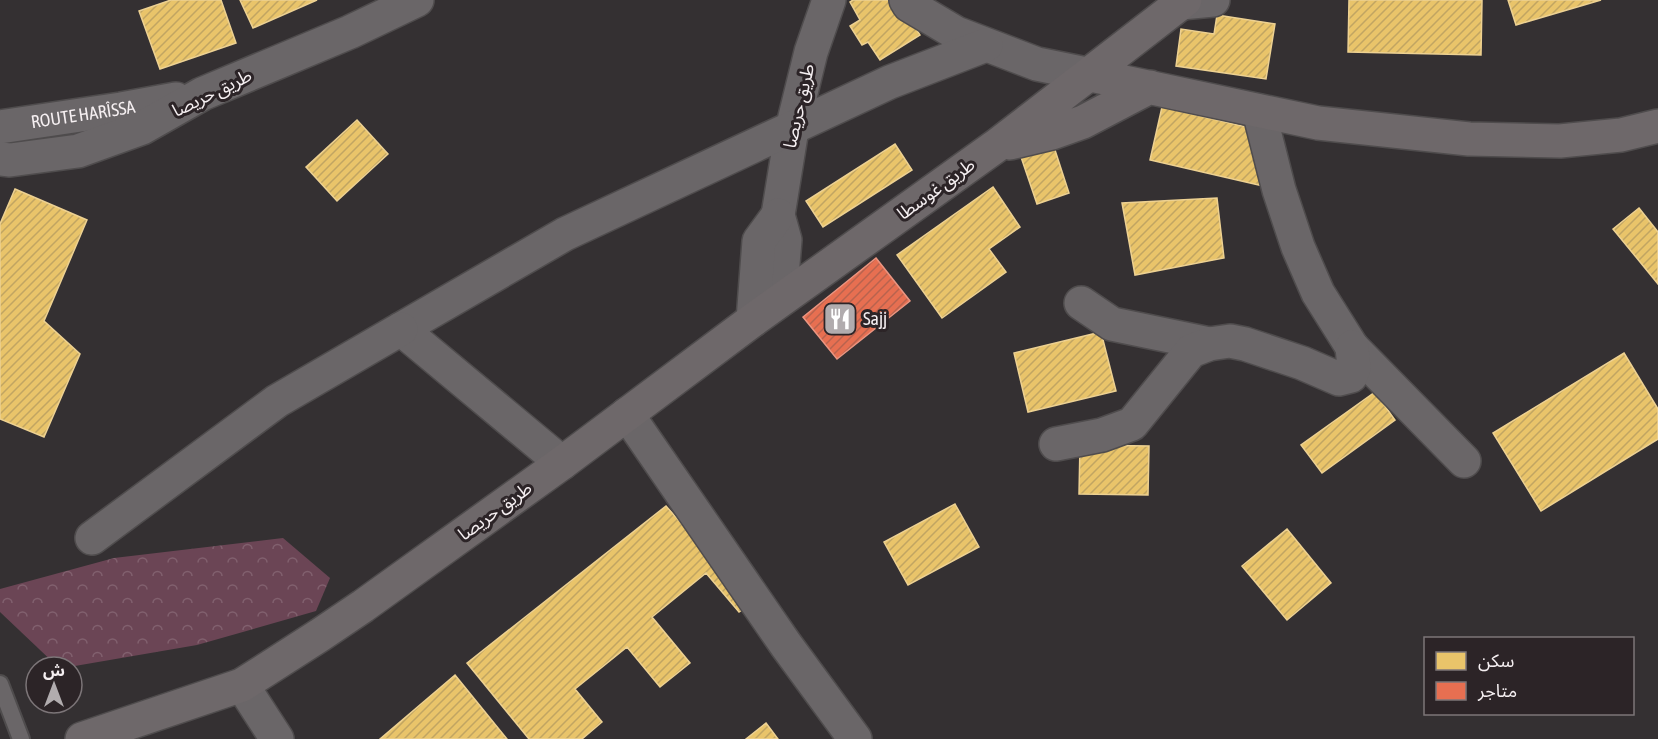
<svg xmlns="http://www.w3.org/2000/svg" width="1658" height="739" viewBox="0 0 1658 739" font-family="'Asap Condensed','Noto Sans Arabic',sans-serif">
	<style>
		.forest { fill: url(#forest-crowns) }
		.homes { fill: url(#homes-hatch); stroke: #edd192; stroke-width: 1.5 }
		.shops { fill: url(#shops-hatch); stroke: #eb9581; stroke-width: 1.5 }
		.lines { fill: none; stroke-linecap: round; stroke-linejoin: round }
		.lane-casing { stroke: #4f4c4d; stroke-width: 20 }
		.street-casing { stroke: #4f4c4d; stroke-width: 36 }
		.secondary-casing { stroke: #4f4c4d; stroke-width: 36 }
		.lane { stroke: #6a6668; stroke-width: 16 }
		.street { stroke: #6a6668; stroke-width: 33 }
		.secondary { stroke: #6e686a; stroke-width: 33 }
		.labels { text-anchor: middle; stroke-width: 6; stroke-linejoin: round; paint-order: stroke }
		.street-label { font-size: 18px; fill: #f5eff1; stroke: #2c2427 }
		.poi-label { font-size: 18px; fill: #f5eff1; stroke: #2c2427; text-anchor: start }
	</style>
	<defs>
		<pattern id="forest-crowns" width="20" height="18" patternUnits="userSpaceOnUse" patternTransform="scale(1.5)"><rect width="20" height="18" fill="#6b4555"/><path d="M2 6a3 3 0 1 1 6 0M12 15a3 3 0 1 1 6 0" fill="none" stroke="#81606e"/></pattern>
		<pattern id="homes-hatch" width="6" height="6" patternUnits="userSpaceOnUse" patternTransform="scale(1.5)"><rect width="6" height="6" fill="#e9c46a"/><path d="M-1 1l2-2M0 6l6-6M5 7l2-2" fill="none" stroke="#c1a562"/></pattern>
		<pattern id="shops-hatch" width="6" height="6" patternUnits="userSpaceOnUse" patternTransform="scale(1.5)"><rect width="6" height="6" fill="#e76f51"/><path d="M-1 1l2-2M0 6l6-6M5 7l2-2" fill="none" stroke="#b8634e"/></pattern>
	</defs>
	<rect width="100%" height="100%" fill="#343032"/>
	<!-- forest -->
	<path class="forest" d="M283 538 330 578 316 611 197 645 69 667H58L0 612V589L114 558Z"/>
	<!-- homes -->
	<path class="homes" d="M171 0H221L236 43 160 69 139 11Z
		M240 0H317L253 28Z
		M853 0H898L920 35 880 60 868 42 862 45 850 26 860 20 850 2Z
		M1349 0H1482L1481 55 1348 52Z
		M1508 0H1601L1516 25Z
		M1217 15 1275 24 1266 79 1176 66 1181 29 1214 34Z
		M1162 107 1251 128 1263 186 1150 160Z
		M357 120 388 154 337 201 306 167Z
		M895 144 912 170 823 227 806 201Z
		M1054 147 1069 193 1037 204 1021 157Z
		M993 187 1020 227 989 249 1006 272 942 318 897 255Z
		M15 189 87 220 44 321 80 354 44 437 0 419V224Z
		M1217 198 1224 258 1135 275 1122 203Z
		M1639 208 1658 232V284L1613 229Z
		M1101 332 1116 391 1028 412 1014 353Z
		M1624 353 1658 409V439L1541 511 1493 433Z
		M1375 392 1395 420 1322 473 1301 445Z
		M1080 445 1149 446 1148 495 1079 494Z
		M955 504 979 547 908 585 884 542Z
		M666 506 752 603 739 612 706 573 652 617 690 663 660 687 627 647 575 689 602 722 582 739H529L467 663Z
		M1287 529 1331 583 1287 620 1242 566Z
		M455 675 507 739H380Z
		M766 723 778 739H746Z"/>
	<!-- shops -->
	<path class="shops" d="M876 258 910 301 837 359 803 317Z"/>
	<g class="lines">
		<defs>
			<path id="lane" d="M0 684 21 739"/>
			<g id="street">
				<path d="M906 0 909 5 956 33 1037 64 1091 75"/>
				<path d="M1181 3 1213 0"/>
				<path d="M1259 111 1279 190 1298 247 1318 293 1352 347 1464 461"/>
				<path id="s1" d="M0 127 121 109 176 99"/>
				<path d="M0 159 10 160 78 151 142 128 202 94 350 32 417 0"/>
				<path d="M780 300 785 240 778 215 792 129 811 52 829 0"/>
				<path d="M1081 303 1112 324 1209 344"/>
				<path d="M753 320 759 241 778 215"/>
				<path d="M627 414 786 645 855 739"/>
				<path d="M1056 444 1102 435 1132 424 1191 351 1209 344 1230 341 1245 344 1302 363 1339 379 1351 376 1354 368 1352 347"/>
				<path d="M562 463 401 329 565 234 890 82 986 45"/>
				<path d="M92 538 277 401 401 329"/>
				<path d="M242 685 277 739"/>
			</g>
			<path id="secondary" d="M1091 75 1318 123 1469 139 1560 141 1621 135 1658 126
				M1010 143 1052 133 1083 122 1150 87
				M82 739 242 685 320 635 363 606 562 463 753 320 996 146 1185 0"/>
		</defs>
		<!-- lane casing -->
		<use href="#lane" class="lane-casing"/>
		<!-- street casing -->
		<use href="#street" class="street-casing"/>
		<!-- secondary casing -->
		<use href="#secondary" class="secondary-casing"/>
		<!-- lane -->
		<use href="#lane" class="lane"/>
		<!-- street -->
		<use href="#street" class="street"/>
		<!-- secondary -->
		<use href="#secondary" class="secondary"/>
	</g>
	<!-- icons -->
	<defs>
		<symbol id="restaurant-square" viewBox="-11 -11 22 22"><rect x="-9" y="-9" width="18" height="18" rx="4" fill="#b1acae" stroke="#2c2427"/><path d="M-5-6h1v4h1v-4h1v4h1v-4h1v5L-1.5 .5V6h-2V.5L-5-1ZM5-6V6H3V1.5H1.5Q1.5-4 5-6Z" fill="#fff"/></symbol>
	</defs>
	<g fill-rule="evenodd">
		<use href="#restaurant-square" x="821" y="300" width="38" height="38"/>
	</g>
	<g class="labels">
		<!-- street labels -->
		<g class="street-label">
			<text transform="translate(212 93) rotate(-26)" y="6">طريق حريصا</text>
			<text transform="translate(799 106) rotate(-77)" y="6">طريق حريصا</text>
			<text dy="6" stroke="none"><textPath href="#s1" startOffset="84">ROUTE HARÎSSA</textPath></text>
			<text transform="translate(936 189) rotate(-36)" y="6">طريق غوسطا</text>
			<text transform="translate(495 511) rotate(-36)" y="6">طريق حريصا</text>
		</g>
		<!-- poi labels -->
		<g class="poi-label">
			<text x="863" y="325">Sajj</text>
		</g>
	</g>
	<!-- legend -->
	<rect x="1424" y="637" width="210" height="78" fill="#2c2427" stroke="#7c7578" stroke-width="1.5"/>
	<rect x="1436" y="652" width="30" height="18" fill="#e9c46a" stroke="#7c7578" stroke-width="1.5"/>
	<text x="1478" y="667" font-size="18" fill="#f5eff1">سكن</text>
	<rect x="1436" y="682" width="30" height="18" fill="#e76f51" stroke="#7c7578" stroke-width="1.5"/>
	<text x="1478" y="697" font-size="18" fill="#f5eff1">متاجر</text>
	<!-- north arrow -->
	<g transform="translate(54 685)"><circle r="28" fill="#2c2427" stroke="#7c7578" stroke-width="1.5"/>
	<path d="M0-4.5L10 22L0 15L-10 22Z" fill="#b1acae"/>
	<text y="-9" font-size="16" font-weight="bold" text-anchor="middle" fill="#f5eff1">ش</text>
	</g>
</svg>
